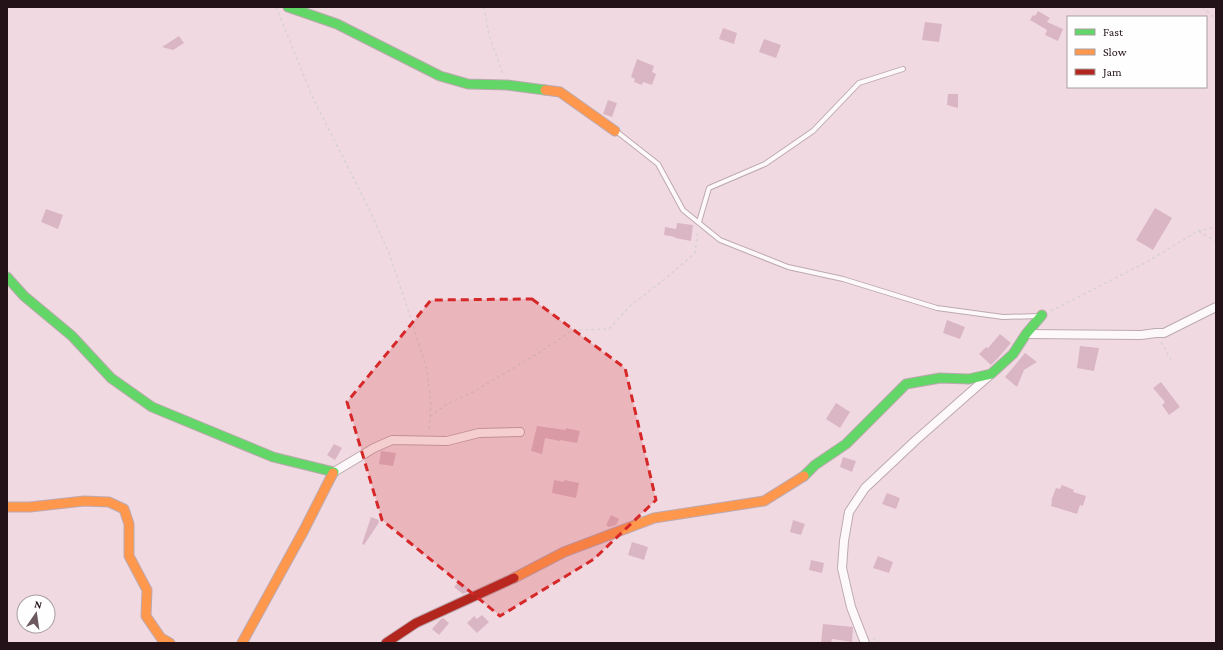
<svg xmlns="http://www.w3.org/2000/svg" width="1223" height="650" viewBox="0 0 1223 650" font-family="'Crimson Pro',serif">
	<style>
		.building { fill: #dab6c5 }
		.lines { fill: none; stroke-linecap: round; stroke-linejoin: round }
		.lane-casing { stroke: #bda9b0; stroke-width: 6 }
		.street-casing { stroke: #bda9b0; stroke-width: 10 }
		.fast-casing { stroke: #bda9b0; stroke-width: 11 }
		.slow-casing { stroke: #bda9b0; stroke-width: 11 }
		.jam-casing { stroke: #bda9b0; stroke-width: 11 }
		.path { stroke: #d9d1d4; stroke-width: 1.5; stroke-dasharray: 3 3; stroke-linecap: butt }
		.lane { stroke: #fdf9fb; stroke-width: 4 }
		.street { stroke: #fdf9fb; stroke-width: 8 }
		.fast { stroke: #63d668; stroke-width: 9 }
		.slow { stroke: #ff974d; stroke-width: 9 }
		.jam { stroke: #b3261e; stroke-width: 9 }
		.marked { fill: #d62828; fill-opacity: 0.2; stroke: #d62828; stroke-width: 3; stroke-dasharray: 8 5; stroke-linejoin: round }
	</style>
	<rect width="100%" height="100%" fill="#f1d9e2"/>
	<!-- building -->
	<path class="building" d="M1038 11 1050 18 1047 22 1063 29 1058 41 1045 35 1047 30 1030 20 1033 15 1035 16Z
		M925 22 942 24 939 42 922 40Z
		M723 28 737 33 734 44 719 39Z
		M179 36 184 43 173 50 162 47Z
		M764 39 781 45 776 58 759 52Z
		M637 59 654 66 652 72 656 74 652 85 643 82 642 85 634 82 635 79 631 77Z
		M948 94H958V108L947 105Z
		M608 100 617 103 612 117 603 114Z
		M1155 208 1172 218 1153 250 1136 240Z
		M46 209 63 215 58 229 41 222Z
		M677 223 693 225 691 241 675 238V237L664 235 665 227 676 229Z
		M947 320 965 327 960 339 943 333Z
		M1000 334 1011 343 998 358 991 365 979 354 986 347 988 348Z
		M1080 346 1099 348 1094 371 1077 368Z
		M1025 353 1037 362 1024 370 1017 387 1005 377Z
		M1161 382 1180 407 1169 415 1162 405 1165 402 1153 388Z
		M836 403 850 412 840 428 826 419Z
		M537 426 566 430V428L580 431 577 443 560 440V441L545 438 542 454 531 451Z
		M334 444 342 448 335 460 327 455Z
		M381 451 396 453 393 466 379 464Z
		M843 457 856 461 852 472 840 467Z
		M554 480 564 482V480L579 483 576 498 552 493Z
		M1062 485 1074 490 1073 492 1086 496 1083 506 1080 505 1077 514 1051 506 1052 501H1051L1056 488 1060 489Z
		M887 493 900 498 896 509 882 504Z
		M611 515 619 519 616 525 609 527 606 525Z
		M371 517 379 520 378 524 364 545 362 544Z
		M793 520 805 524 801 535 790 532Z
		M632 542 648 547 644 560 628 555Z
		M878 556 893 562 889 573 873 568Z
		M811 560 824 563 822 573 809 570Z
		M459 581 470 591 463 594 454 587Z
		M482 615 489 622 477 633 467 623 474 616 477 619Z
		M443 618 449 623 439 635 432 629 440 620Z
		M823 624 853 627 852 642 832 639 831 643H821Z"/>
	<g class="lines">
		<defs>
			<path id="lane" d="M616 131 658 164 683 210 720 240 788 267 843 279 937 308 1003 317 1039 316
				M699 222 709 188 765 164 813 131 859 83 903 69"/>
			<path id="street" d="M1026 334 1141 335 1156 333H1164L1216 307
				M334 472 374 448 392 440 447 441 479 433 520 432
				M865 643 851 607 842 568 844 541 849 512 865 488 916 440 990 375"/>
			<path id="fast" d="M288 7 337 24 440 76 468 84 507 85 545 90
				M7 277 24 296 72 336 111 378 152 407 273 457 334 472 333 473
				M804 476 815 465 846 444 906 384 940 378 969 379 991 374 1013 354 1026 334 1042 315"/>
			<path id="slow" d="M545 90 560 92 615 131
				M7 507H30L84 501 109 502 124 509 129 524V556L147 590 146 616 161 638 170 643
				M514 578 564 552 654 518 764 501 804 476
				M242 643 303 532 333 473"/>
			<path id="jam" d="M386 643 416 623 514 578"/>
		</defs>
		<!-- lane casing -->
		<use href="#lane" class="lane-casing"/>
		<!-- street casing -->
		<use href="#street" class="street-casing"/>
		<!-- fast casing -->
		<use href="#fast" class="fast-casing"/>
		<!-- slow casing -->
		<use href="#slow" class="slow-casing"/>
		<!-- jam casing -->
		<use href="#jam" class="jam-casing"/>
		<!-- path -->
		<path class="path" d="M276 7 312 96 370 211 389 253 413 325 427 370 431 403 429 432
			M484 7 489 35 503 74
			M1202 7 1216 19
			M1198 231 1216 227
			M1051 311 1145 263 1198 231 1216 241
			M1161 342 1171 360
			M430 417 447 404 473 392 537 354 573 330 609 329 631 305 665 279 695 253 698 230
			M873 638 880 643"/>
		<!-- lane -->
		<use href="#lane" class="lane"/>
		<!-- street -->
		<use href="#street" class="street"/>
		<!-- fast -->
		<use href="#fast" class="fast"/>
		<!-- slow -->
		<use href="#slow" class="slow"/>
		<!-- jam -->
		<use href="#jam" class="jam"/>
	</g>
	<!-- marked area -->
	<path class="marked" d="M532 299 625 368 656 500 594 559 500 616 382 520 347 402 431 300Z"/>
	<!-- border -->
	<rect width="1223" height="650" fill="none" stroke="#241219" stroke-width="16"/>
	<!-- legend -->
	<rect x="1067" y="16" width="140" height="72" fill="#fefefe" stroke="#a7a0a2"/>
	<rect x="1075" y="29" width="20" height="6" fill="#63d668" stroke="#a7a0a2"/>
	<text x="1103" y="36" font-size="12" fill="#241219">Fast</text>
	<rect x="1075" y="49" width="20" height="6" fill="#ff974d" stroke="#a7a0a2"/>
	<text x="1103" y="56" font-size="12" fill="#241219">Slow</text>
	<rect x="1075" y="69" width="20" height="6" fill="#b3261e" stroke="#a7a0a2"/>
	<text x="1103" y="76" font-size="12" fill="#241219">Jam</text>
	<!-- north arrow -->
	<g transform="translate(36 614) rotate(13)"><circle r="19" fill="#fefefe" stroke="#a7a0a2"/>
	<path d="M0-3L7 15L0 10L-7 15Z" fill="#6c585f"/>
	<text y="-6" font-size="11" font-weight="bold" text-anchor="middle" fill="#241219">N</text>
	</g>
</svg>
